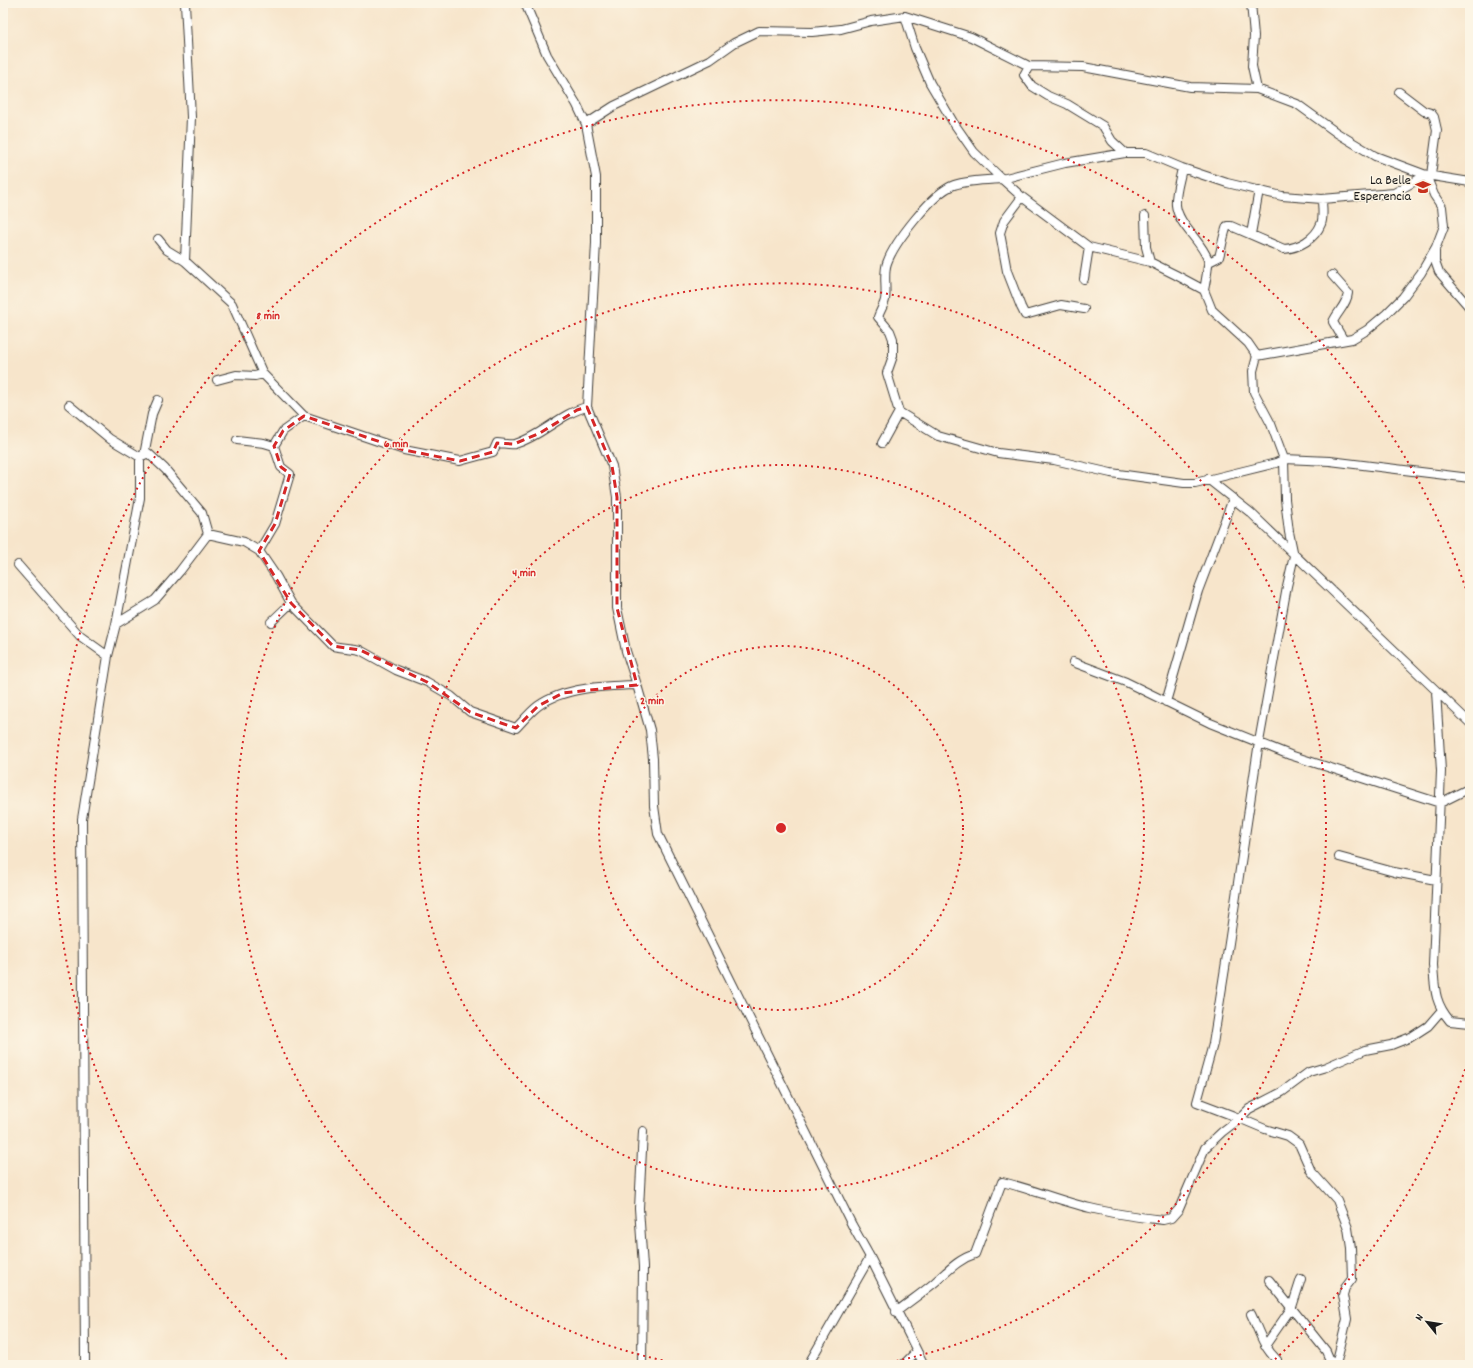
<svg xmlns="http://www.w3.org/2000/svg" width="1473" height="1368" viewBox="0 0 1473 1368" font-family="Dekko,sans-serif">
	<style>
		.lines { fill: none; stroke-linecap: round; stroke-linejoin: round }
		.minor-casing { stroke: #3d3a36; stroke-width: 10 }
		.minor { stroke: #fff; stroke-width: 8 }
		.marked { fill: none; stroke: #d62828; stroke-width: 3; stroke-dasharray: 8 5; stroke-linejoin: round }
		.ring { fill: none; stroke: #d62828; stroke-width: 2; stroke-dasharray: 2 4 }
		.labels { text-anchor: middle; stroke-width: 3; stroke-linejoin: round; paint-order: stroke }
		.poi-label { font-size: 14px; fill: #1c1c1c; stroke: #fcf5e5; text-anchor: end }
		.centre { fill: #d62828; stroke: #fcf5e5; stroke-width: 2 }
		.ring-label { font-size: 12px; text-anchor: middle; font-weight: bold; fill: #d62828; stroke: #fcf5e5; stroke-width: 3; stroke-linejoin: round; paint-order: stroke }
	</style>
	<rect width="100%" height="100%" fill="#fcf5e5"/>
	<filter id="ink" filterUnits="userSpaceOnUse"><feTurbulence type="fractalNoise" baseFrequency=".025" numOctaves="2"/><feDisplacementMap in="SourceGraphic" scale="8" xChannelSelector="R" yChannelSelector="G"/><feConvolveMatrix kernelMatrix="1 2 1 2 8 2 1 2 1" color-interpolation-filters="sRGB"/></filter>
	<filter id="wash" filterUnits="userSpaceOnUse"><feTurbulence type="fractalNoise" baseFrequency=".012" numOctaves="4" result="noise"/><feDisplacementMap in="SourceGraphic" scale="16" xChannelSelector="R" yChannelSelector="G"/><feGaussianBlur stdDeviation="0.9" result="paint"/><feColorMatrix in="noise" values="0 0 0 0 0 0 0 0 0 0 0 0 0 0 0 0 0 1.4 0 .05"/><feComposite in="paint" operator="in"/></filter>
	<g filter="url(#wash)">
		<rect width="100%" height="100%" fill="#f7e5cb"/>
	</g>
	<g filter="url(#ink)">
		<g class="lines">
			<defs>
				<path id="minor" d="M525 3 547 55 577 105 586 124 596 177V243L587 407 612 466 617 497V608L626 651 637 685 650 730 653 759 654 806 658 834 852 1225 870 1257 924 1365
					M1251 3 1254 36 1252 66 1257 89
					M905 16 971 37 1029 66 1083 67 1190 87 1257 89 1297 104 1337 133 1375 156 1426 175 1470 182
					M1029 66 1024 75 1032 86 1048 96 1067 104 1103 126 1112 141 1125 153
					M1399 92 1424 111 1431 113 1434 117 1437 130 1431 175
					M586 124 614 106 710 60 734 43 759 31 812 32 841 29 871 21 905 16 915 48 930 83 953 122 974 152 1002 179 1065 163 1125 153H1146L1182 168 1227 183 1282 196 1322 199 1394 193 1426 175
					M1182 168C1180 180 1175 193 1176 205 1178 225 1202 241 1208 260 1209 263 1205 285 1204 290
					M1022 197 1004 221 1000 233 1007 271 1021 307 1025 315 1061 305 1084 309
					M1145 216 1146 247 1150 262
					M1251 234 1259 190
					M158 239 167 250 185 261 232 304 263 374 304 416 404 450 460 461 493 452 497 443C502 443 510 445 515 444 542 436 561 413 587 407
					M1435 249V261L1439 272 1470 308
					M185 261 191 117 185 3
					M1209 262 1219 257C1222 247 1223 236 1227 226H1231L1284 249C1299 248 1315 239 1321 224 1324 217 1322 207 1322 199
					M1332 275 1348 293C1347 305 1337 312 1333 322L1343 339
					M1084 279 1089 247
					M1257 356 1352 339 1367 330 1386 314 1403 297 1421 273 1436 247 1444 226 1442 207 1434 195 1426 175
					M217 380 236 375 255 376 263 374
					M69 405 110 439 140 457V498L116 624 108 656 82 819 85 1365
					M237 440 264 443 274 446
					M882 443 899 412
					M144 455 152 414 158 400
					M140 457 148 453 165 469 202 513 208 534
					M1208 479 1251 513 1470 723
					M259 551 276 576 291 603 333 646C342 648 351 648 360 650L396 670 427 682 451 696 470 712 516 728C523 721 530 712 538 706 564 687 605 686 637 685
					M18 565 80 636 108 656
					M271 622 291 603
					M116 624 155 600 180 571 208 534 244 542 259 551 275 524 290 474 281 467 274 446 283 431 304 416
					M1073 662 1126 682 1210 723 1290 755 1440 803 1470 788
					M1436 691 1441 771 1433 965C1435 989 1434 1002 1450 1021L1470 1023
					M1166 702 1198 591 1233 499
					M1339 857 1394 872 1436 880
					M1269 1280 1326 1351 1332 1365
					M896 1312C909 1302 922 1293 934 1283 947 1272 958 1259 975 1254L1002 1182C1032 1189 1060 1201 1090 1208 1114 1214 1138 1217 1163 1220L1171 1218 1179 1209 1205 1148 1222 1132 1239 1119 1249 1109 1282 1092 1309 1072 1326 1067 1365 1050 1391 1045 1411 1037 1428 1026 1441 1011
					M1251 1314C1259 1331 1263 1347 1277 1360L1275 1365
					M1265 1346 1292 1307 1301 1279
					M642 1365 643 1267 639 1208 643 1131
					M808 1365 870 1257
					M903 1365 917 1351
					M1336 1365 1347 1319 1343 1295 1345 1288 1352 1279 1351 1248 1348 1228 1337 1200 1311 1171 1299 1144 1288 1136 1265 1129 1234 1116 1197 1102 1213 1044 1229 943 1259 742 1287 586 1294 556 1289 532 1285 499 1284 459 1276 463 1195 483H1184L1111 473 1054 460 998 453 938 436 899 412 887 373 893 356V339L890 331 878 317C880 311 884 305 885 300 887 289 883 274 887 263 894 243 933 192 954 185 969 180 986 180 1002 179L1022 197 1089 247 1150 262 1176 275 1204 290 1212 310 1248 343 1257 356 1253 371 1254 392 1271 424 1284 459 1330 461 1470 478"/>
			</defs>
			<!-- minor casing -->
			<use href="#minor" class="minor-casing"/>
			<!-- minor -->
			<use href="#minor" class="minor"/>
		</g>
	</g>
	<!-- marked area -->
	<path class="marked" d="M587 407 612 466 617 497V608L637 685 563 693 538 706 516 728 501 723 470 712 427 682 360 650 333 646 291 603 259 551 275 524 290 474 281 467 274 446 283 431 304 416 404 450 460 461 493 452 497 443 514 444 540 433 577 410Z"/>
	<!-- distance rings -->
	<g class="ring">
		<circle cx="781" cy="828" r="182"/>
		<circle cx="781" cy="828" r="363"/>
		<path d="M686 1365A545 545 0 1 1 876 1365"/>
		<path d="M1469 1058A726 726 0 0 1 1271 1363M291 1363A726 726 0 1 1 1469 598"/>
	</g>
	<!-- icons -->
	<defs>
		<symbol id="school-bare" viewBox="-9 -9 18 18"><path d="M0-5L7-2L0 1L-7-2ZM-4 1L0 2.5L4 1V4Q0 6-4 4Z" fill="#c8321e" stroke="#fcf5e5" stroke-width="2.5" paint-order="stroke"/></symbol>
	</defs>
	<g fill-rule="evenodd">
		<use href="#school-bare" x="1412" y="176" width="22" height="22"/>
	</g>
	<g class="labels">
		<!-- poi labels -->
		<g class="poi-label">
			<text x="1411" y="184">La Belle<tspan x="1411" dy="16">Esperencia</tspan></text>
		</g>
	</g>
	<circle cx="781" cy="828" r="6" class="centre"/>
	<g class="ring-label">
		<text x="268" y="319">8 min</text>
		<text x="396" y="447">6 min</text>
		<text x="524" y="576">4 min</text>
		<text x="652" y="704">2 min</text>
	</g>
	<!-- margin -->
	<rect width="1473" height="1368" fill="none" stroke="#fcf5e5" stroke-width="16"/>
	<!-- north arrow -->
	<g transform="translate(1427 1322) rotate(300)" stroke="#fcf5e5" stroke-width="3" paint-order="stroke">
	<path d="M0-3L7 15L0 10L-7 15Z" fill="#1c1c1c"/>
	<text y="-6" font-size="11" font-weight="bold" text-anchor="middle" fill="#1c1c1c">N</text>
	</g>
</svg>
